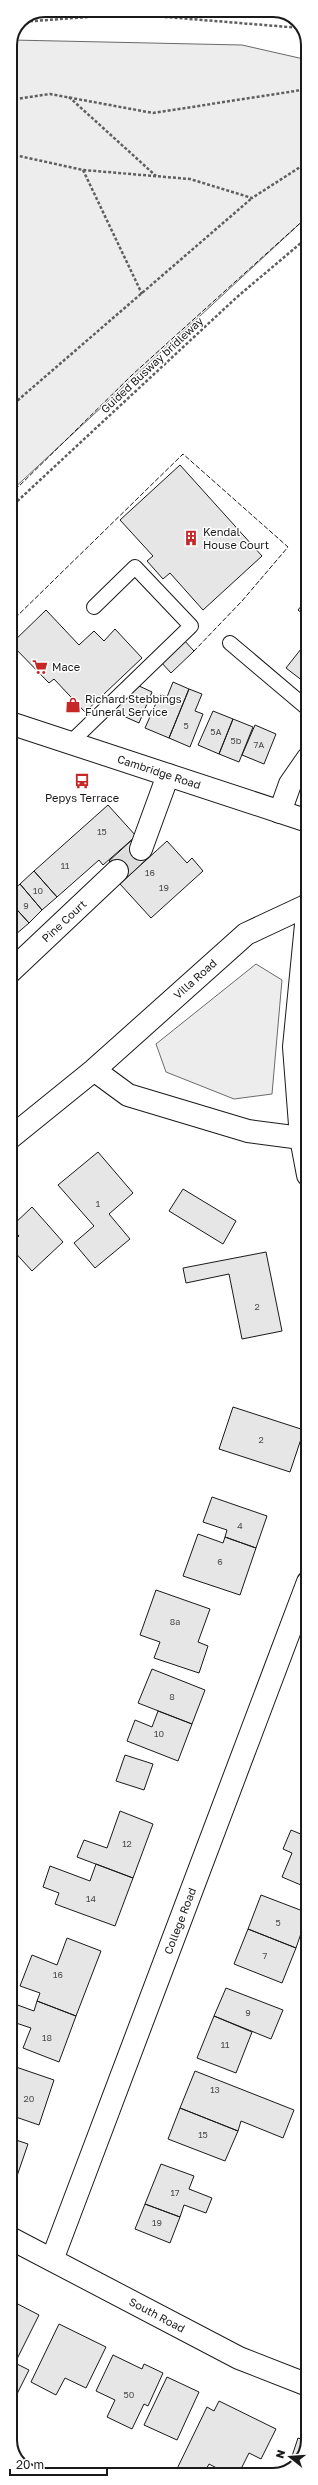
<svg xmlns="http://www.w3.org/2000/svg" width="318" height="2485" viewBox="0 0 318 2485" font-family="'Golos Text',sans-serif">
	<style>
		.built { fill: #ededed; stroke: #6a6a6a }
		.building { fill: #e6e6e6; stroke: #1a1a1a }
		.lines { fill: none; stroke-linecap: round; stroke-linejoin: round }
		.street-tunnel { stroke: #ddd; stroke-width: 22; stroke-dasharray: 22 11; stroke-linecap: butt }
		.lane-casing { stroke: #1a1a1a; stroke-width: 16 }
		.street-casing { stroke: #1a1a1a; stroke-width: 24 }
		.secondary-casing { stroke: #1a1a1a; stroke-width: 24 }
		.path { stroke: #5f5f5f; stroke-width: 2.5; stroke-dasharray: 3 2; stroke-linecap: butt }
		.lane { stroke: #fff; stroke-width: 14 }
		.street { stroke: #fff; stroke-width: 22 }
		.secondary { stroke: #fff; stroke-width: 22 }
		.fence { stroke: #1a1a1a; stroke-width: 1; stroke-dasharray: 5 2; stroke-linecap: butt }
		.labels { text-anchor: middle; stroke-width: 3; stroke-linejoin: round; paint-order: stroke }
		.number-label { font-size: 9px; fill: #4d4d4d }
		.street-label { font-size: 11px; fill: #1a1a1a; stroke: #fff }
		.poi-label { font-size: 11px; fill: #1a1a1a; stroke: #fff; text-anchor: start }
		.rim { fill: none; stroke: #1a1a1a; stroke-width: 2 }
	</style>
	<rect width="100%" height="100%" fill="#fff"/>
	<!-- built -->
	<path class="built" d="M12 40 242 45 308 60V216L10 492V45Z
		M256 964 282 980 272 1094 234 1099 166 1072 156 1044Z"/>
	<!-- building -->
	<path class="building" d="M180 465 262 556 203 610 170 573 163 579 147 561 153 556 120 520Z
		M308 598V618L298 610Z
		M46 610 79 645 94 631 104 641 115 629 142 658 85 712 54 679 49 683 11 644Z
		M183 639 194 651 171 673 160 661Z
		M308 640V655L301 649Z
		M301 649 308 655V685L286 668Z
		M173 682 189 689 169 738 145 728 160 694 167 697Z
		M137 685 152 692 139 723 112 711Z
		M189 689 202 694 195 711 203 714 190 747 169 738Z
		M213 711 233 719 219 754 198 745Z
		M233 719 253 727 239 762 219 754Z
		M255 725 276 734 264 764 242 755Z
		M108 805 136 836 103 865 99 860 57 897 34 871Z
		M133 839 149 857 125 879 109 861Z
		M167 841 187 863 192 858 203 871 151 918 120 884Z
		M34 871 57 897 42 910 20 884Z
		M20 884 42 910 29 923 10 902V893Z
		M10 902 29 923 15 935 10 930Z
		M10 930 15 935 10 939Z
		M98 1152 133 1193 109 1214 130 1239 95 1268 74 1243 94 1226 58 1185Z
		M183 1189 236 1221 223 1244 169 1211Z
		M32 1207 63 1242 32 1271 10 1247V1244L19 1236 11 1227Z
		M266 1252 282 1331 242 1339 229 1274 186 1283 183 1268Z
		M233 1407 304 1430 290 1472 219 1449Z
		M212 1497 267 1516 256 1548 225 1537 227 1530 203 1522Z
		M198 1534 223 1543 225 1537 256 1548 240 1595 183 1576Z
		M156 1590 210 1609 198 1642 208 1646 199 1673 154 1658 160 1642 140 1635Z
		M152 1669 205 1690 192 1724 138 1703Z
		M158 1711 192 1724 178 1761 127 1741 135 1720 152 1727Z
		M125 1755 153 1764 144 1790 116 1781Z
		M120 1811 153 1824 133 1878 77 1857 84 1840 107 1848Z
		M308 1823V1888L282 1877 292 1853 283 1849 291 1830 303 1835Z
		M96 1864 133 1878 115 1926 55 1904 59 1893 43 1887 50 1866 90 1881Z
		M261 1895 308 1913 296 1948 248 1929Z
		M248 1929 296 1948 282 1983 234 1964Z
		M67 1938 101 1951 76 2016 37 2001 40 1993 20 1986 32 1955 57 1965Z
		M226 1988 283 2010 271 2039 214 2016Z
		M37 2001 76 2016 59 2062 23 2048 31 2028 10 2021 12 2003 34 2011Z
		M214 2016 252 2032 236 2073 197 2058Z
		M10 2065 54 2080 39 2125 10 2115Z
		M195 2071 294 2110 283 2138 241 2121 238 2131 180 2108Z
		M180 2108 238 2131 225 2161 168 2139Z
		M10 2138 28 2144 16 2179 10 2177Z
		M161 2164 194 2176 189 2189 212 2198 206 2213 184 2205 180 2217 145 2204Z
		M145 2204 180 2217 170 2243 135 2229Z
		M10 2300 39 2315 15 2363 29 2370 10 2408Z
		M59 2324 106 2347 86 2388 65 2378 56 2395 31 2382Z
		M113 2355 142 2369 144 2364 163 2373 148 2406 144 2404 132 2429 107 2417 115 2400 96 2391Z
		M167 2377 199 2392 177 2440 144 2425Z
		M219 2401 276 2429 261 2459 249 2453 238 2475H230L209 2464 203 2475H174L207 2407 214 2411Z
		M298 2438 307 2441 299 2463 288 2468Z"/>
	<g class="lines">
		<!-- street-tunnel -->
		<path class="street-tunnel" d="M117 871 141 849"/>
		<defs>
			<path id="lane" d="M230 643 308 709
				M70 743 191 626 135 567 94 607"/>
			<path id="street" d="M280 812 290 784 308 758
				M141 849 168 775
				M308 904 294 1047 301 1138 308 1175
				M10 972 117 871
				M94 1070 128 1095 248 1131 301 1138
				M10 1138 94 1070 246 934 308 905
				M10 2238 239 2358 308 2385
				M52 2260 308 1582"/>
			<path id="secondary" d="M10 723 308 821"/>
		</defs>
		<!-- lane casing -->
		<use href="#lane" class="lane-casing"/>
		<!-- street casing -->
		<use href="#street" class="street-casing"/>
		<!-- secondary casing -->
		<use href="#secondary" class="secondary-casing"/>
		<!-- path -->
		<path class="path" d="M20 22 129 14 301 28
			M69 97 156 176
			M10 100 50 94 153 113 308 89
			M10 154 83 170 190 179 252 198 308 162
			M83 170 142 294
			M10 407 252 198
			M10 508 237 297 308 237"/>
		<!-- lane -->
		<use href="#lane" class="lane"/>
		<!-- street -->
		<use href="#street" class="street"/>
		<!-- secondary -->
		<use href="#secondary" class="secondary"/>
		<!-- fence -->
		<path class="fence" d="M10 495 132 375 308 216
			M10 623 183 454 288 547 242 601 194 651 192 649"/>
	</g>
	<!-- icons -->
	<defs>
		<symbol id="building-bare" viewBox="-9 -9 18 18"><path d="M-4-6H4V6H1V3H-1V6H-4ZM-2.5-4.3h1.7v1.8h-1.7ZM.8-4.3h1.7v1.8H.8ZM-2.5-1h1.7V.8h-1.7ZM.8-1h1.7V.8H.8Z" fill="#c62828" stroke="#fff" stroke-width="2.5" paint-order="stroke"/></symbol>
		<symbol id="supermarket-bare" viewBox="-9 -9 18 18"><path d="M-6-5.5h2.5l.6 2H6L4.5 2H-2.5L-4.4-4H-6ZM-1.5 3.2a1.3 1.3 0 1 0 .1 0ZM3 3.2a1.3 1.3 0 1 0 .1 0Z" fill="#c62828" stroke="#fff" stroke-width="2.5" paint-order="stroke"/></symbol>
		<symbol id="shop-bare" viewBox="-9 -9 18 18"><path d="M-5-2.5h2.3a2.7 3.5 0 0 1 5.4 0H5L5.5 6h-11ZM-1.5-2.5h3a1.5 2.3 0 0 0-3 0Z" fill="#c62828" stroke="#fff" stroke-width="2.5" paint-order="stroke"/></symbol>
		<symbol id="bus-bare" viewBox="-9 -9 18 18"><path d="M-5-6H5V4H4V6H2V4H-2V6H-4V4H-5ZM-3.5-4V0h7V-4ZM-3.5 1.2v1.5H-2V1.2ZM2 1.2v1.5H3.5V1.2Z" fill="#c62828" stroke="#fff" stroke-width="2.5" paint-order="stroke"/></symbol>
	</defs>
	<g fill-rule="evenodd">
		<use href="#building-bare" x="180" y="527" width="22" height="22"/>
		<use href="#supermarket-bare" x="29" y="656" width="22" height="22"/>
		<use href="#shop-bare" x="62" y="694" width="22" height="22"/>
		<use href="#bus-bare" x="71" y="770" width="22" height="22"/>
	</g>
	<g class="labels">
		<!-- number labels -->
		<g class="number-label">
			<text x="186" y="729">5</text>
			<text x="216" y="735">5A</text>
			<text x="236" y="744">5b</text>
			<text x="259" y="748">7A</text>
			<text x="102" y="835">15</text>
			<text x="65" y="869">11</text>
			<text x="150" y="876">16</text>
			<text x="164" y="891">19</text>
			<text x="38" y="894">10</text>
			<text x="26" y="909">9</text>
			<text x="98" y="1207">1</text>
			<text x="257" y="1310">2</text>
			<text x="261" y="1443">2</text>
			<text x="240" y="1529">4</text>
			<text x="220" y="1565">6</text>
			<text x="175" y="1625">8a</text>
			<text x="172" y="1700">8</text>
			<text x="159" y="1737">10</text>
			<text x="127" y="1847">12</text>
			<text x="91" y="1902">14</text>
			<text x="278" y="1926">5</text>
			<text x="265" y="1959">7</text>
			<text x="58" y="1978">16</text>
			<text x="248" y="2016">9</text>
			<text x="47" y="2041">18</text>
			<text x="225" y="2048">11</text>
			<text x="215" y="2093">13</text>
			<text x="29" y="2102">20</text>
			<text x="203" y="2138">15</text>
			<text x="175" y="2196">17</text>
			<text x="157" y="2226">19</text>
			<text x="129" y="2398">50</text>
		</g>
		<!-- street labels -->
		<g class="street-label">
			<text transform="translate(152 365) rotate(-43)" y="4">Guided Busway bridleway</text>
			<text transform="translate(159 772) rotate(18)" y="4">Cambridge Road</text>
			<text transform="translate(64 921) rotate(-43)" y="4">Pine Court</text>
			<text transform="translate(195 979) rotate(-42)" y="4">Villa Road</text>
			<text transform="translate(180 1921) rotate(-69)" y="4">College Road</text>
			<text transform="translate(157 2315) rotate(28)" y="4">South Road</text>
		</g>
		<!-- poi labels -->
		<g class="poi-label">
			<text x="203" y="536">Kendal<tspan x="203" dy="13">House Court</tspan></text>
			<text x="52" y="671">Mace</text>
			<text x="85" y="703">Richard Stebbings<tspan x="85" dy="13">Funeral Service</tspan></text>
			<text x="82" y="802" text-anchor="middle">Pepys Terrace</text>
		</g>
	</g>
	<!-- crop -->
	<path d="M0 0H318V2485H0ZM45 17H273A28 28 0 0 1 301 45V2440A28 28 0 0 1 273 2468H45A28 28 0 0 1 17 2440V45A28 28 0 0 1 45 17Z" fill="#fff" fill-rule="evenodd"/>
	<path class="rim" d="M45 17H273A28 28 0 0 1 301 45V2440A28 28 0 0 1 273 2468H45A28 28 0 0 1 17 2440V45A28 28 0 0 1 45 17Z"/>
	<!-- north arrow -->
	<g transform="translate(290 2457) rotate(287)" stroke="#ffffff" stroke-width="3" paint-order="stroke">
	<path d="M0-3L7 15L0 10L-7 15Z" fill="#1a1a1a"/>
	<text y="-6" font-size="11" font-weight="bold" text-anchor="middle" fill="#1a1a1a">N</text>
	</g>
	<!-- scale -->
	<path d="M10 2469v6h97v-6" fill="none" stroke="#1a1a1a" stroke-width="2"/>
	<text x="16" y="2469" font-size="12" fill="#1a1a1a" stroke="#ffffff" stroke-width="3" paint-order="stroke">20 m</text>
</svg>
